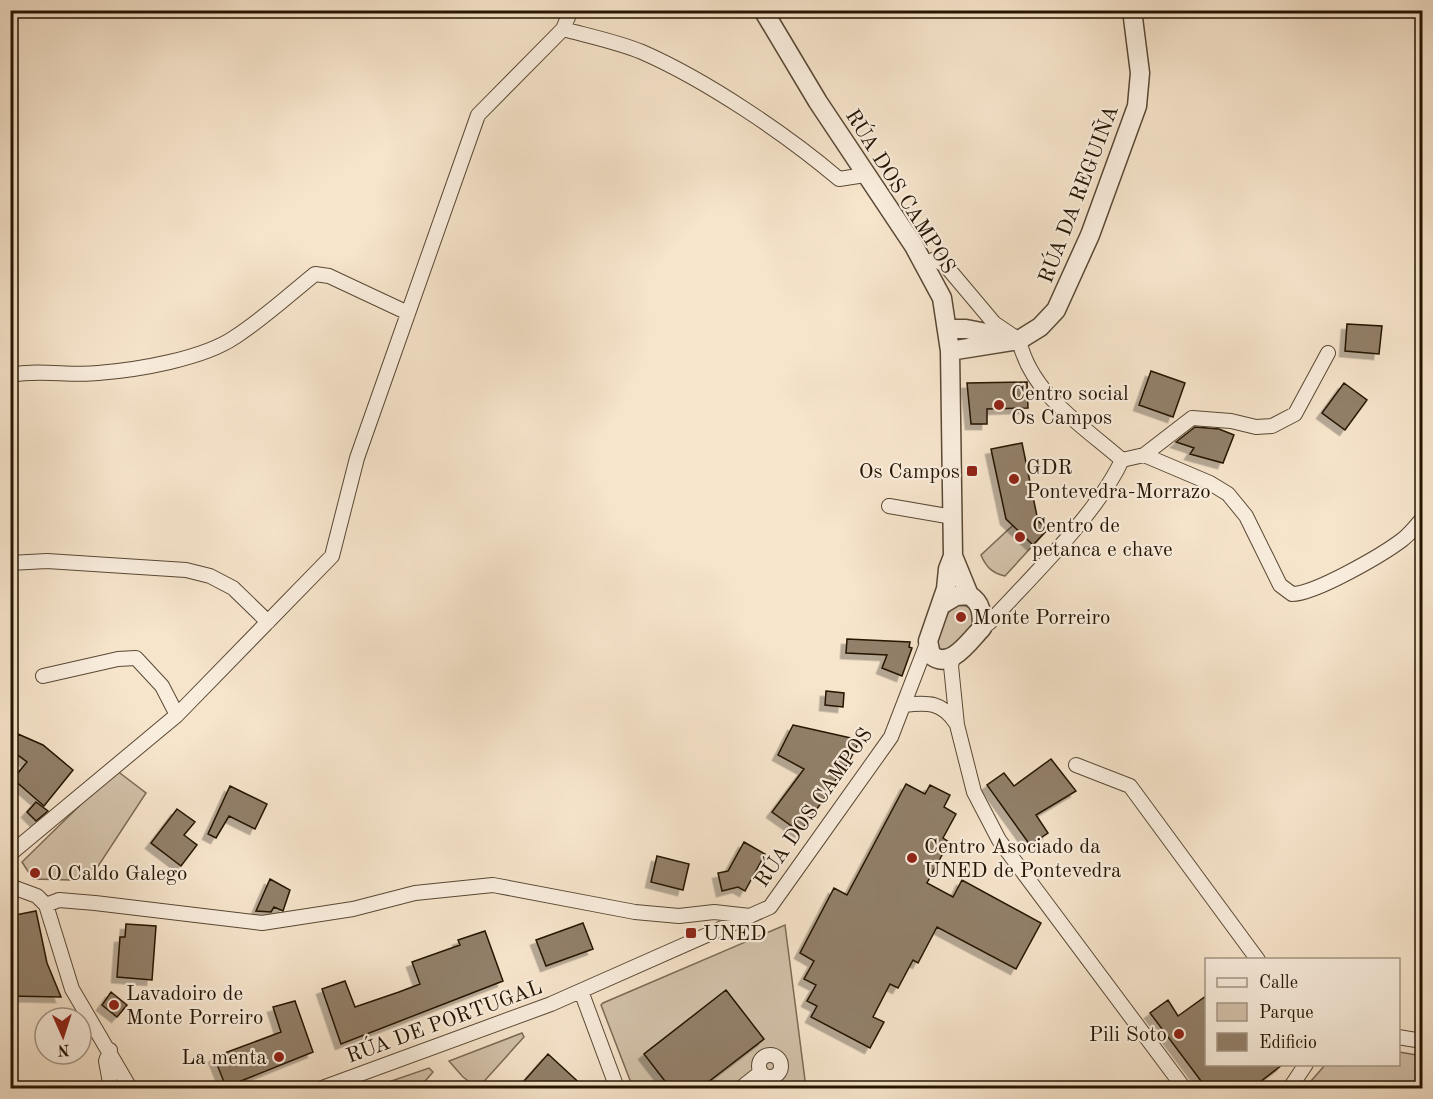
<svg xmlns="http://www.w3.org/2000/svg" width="1433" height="1099" viewBox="0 0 1433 1099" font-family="'Old Standard TT',serif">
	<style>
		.green { fill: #d2c1a9; stroke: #7c6a55; stroke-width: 1.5 }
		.building { fill: #92806a; stroke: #251401; stroke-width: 1.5; filter: url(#shadow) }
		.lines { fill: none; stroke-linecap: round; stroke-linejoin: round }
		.minor-casing { stroke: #594834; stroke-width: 16 }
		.tertiary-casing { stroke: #594834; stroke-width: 21 }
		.minor { stroke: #f9eddd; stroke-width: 14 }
		.tertiary { stroke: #f9eddd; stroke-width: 18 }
		.poi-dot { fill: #8f2418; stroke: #f9eddd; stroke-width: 2 }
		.labels { text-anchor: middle; stroke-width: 4.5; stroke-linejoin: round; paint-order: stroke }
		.street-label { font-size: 21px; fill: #251401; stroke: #f9eddd }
		.poi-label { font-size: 21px; fill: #251401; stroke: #f9eddd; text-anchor: start }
	</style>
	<defs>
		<filter id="shadow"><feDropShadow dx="-5.5" dy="5.5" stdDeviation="0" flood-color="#0004"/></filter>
	</defs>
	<rect width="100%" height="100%" fill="#f6e4cb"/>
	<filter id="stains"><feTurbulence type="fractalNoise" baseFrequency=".00333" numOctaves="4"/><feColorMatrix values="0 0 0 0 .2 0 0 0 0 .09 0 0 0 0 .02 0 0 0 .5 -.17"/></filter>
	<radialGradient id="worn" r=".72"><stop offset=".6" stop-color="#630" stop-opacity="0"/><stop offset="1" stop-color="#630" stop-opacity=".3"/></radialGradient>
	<!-- green -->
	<path class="green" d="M1027 512 1048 529 1005 576C992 573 986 567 981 555Z
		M954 605 966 606 973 610 974 622 952 649H940L937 642 946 616Z
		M116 770 146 793 95 871 71 880 33 879 22 862Z
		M785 925 806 1088H633L601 1005 603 1003Z
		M522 1033 524 1037 478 1088 463 1077 449 1061Z
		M1399 1052 1422 1056V1088H1305L1325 1065 1398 1064Z
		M429 1068 433 1072 419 1088H371Z"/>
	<!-- building -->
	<path class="building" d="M1347 324 1382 326 1379 354 1345 351Z
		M1151 371 1185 383 1173 417 1139 405Z
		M967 383 1027 382 1028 408 987 409V424H971Z
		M1344 383 1367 400 1345 430 1322 413Z
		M1195 427 1219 429 1234 435 1223 463 1190 454 1194 448 1176 442Z
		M1022 443 1038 521 1048 529 1033 545 1006 519 991 449Z
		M847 639 910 642 909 647 912 648 902 676 882 668 887 655 846 653Z
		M826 691 844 693 843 707 825 705Z
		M793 725 860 740 845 769 842 768 830 791 800 832 772 812 804 769 778 755Z
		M18 734 43 745 73 770 44 806 13 779 27 762 11 750Z
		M1051 759 1076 791 1036 815 1048 833 1030 845 987 785 1004 773 1014 786Z
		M906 784 925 794 930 785 950 795 944 807 956 814 943 838 949 842 927 883 953 897 962 880 1041 923 1016 969 937 927 918 963 913 960 898 988 890 984 873 1017 884 1022 870 1048 811 1017 817 1006 807 1001 816 985 804 979 814 961 800 953 834 888 847 895Z
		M230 786 267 804 255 829 229 816 216 838 208 834Z
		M36 802 48 811 36 821 27 812Z
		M177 809 195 822 184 835 197 845 181 866 151 843Z
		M744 842 765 854 745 891 738 887 722 891 718 873 728 871Z
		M657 856 689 864 683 890 651 882Z
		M270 879 290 890 283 911 274 907 271 912 256 911Z
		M36 911 47 963 61 997 10 996V916Z
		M583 923 593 949 546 966 536 940Z
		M126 924 156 926 152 980 117 977 120 937H125Z
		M485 931 503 981 341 1044 322 989 345 981 355 1007 399 992 420 984 412 962 460 945 458 940Z
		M726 990 764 1039 699 1089H671L644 1054Z
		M111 992 127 1005 117 1017 102 1005Z
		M1206 996V1065H1282L1251 1089H1207L1150 1013 1168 1000 1178 1016Z
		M295 1001 313 1052 226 1087 214 1057 281 1032 273 1007Z
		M548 1054 586 1089H517Z"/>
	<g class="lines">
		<defs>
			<path id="minor" d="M563 29C589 36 618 42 642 52 706 80 786 134 839 179L865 175
				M924 264 935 259 946 266 994 323 1019 340C1031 394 1082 425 1122 460 1097 514 1030 578 989 623L982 628
				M10 375C40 369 69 376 98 373 137 370 203 359 235 337 263 319 289 295 315 274L329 276 408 313
				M1144 455 1192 418 1231 421 1256 427 1272 426 1295 414 1328 353
				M1122 460 1144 455 1210 483 1228 494 1246 516 1280 585 1292 594C1315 594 1382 555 1402 540 1410 534 1416 526 1422 519
				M889 506 953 517
				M10 563 47 561 186 570 210 576 233 588 268 622
				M953 657 951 666 957 725 974 792 999 840 1184 1088
				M43 676 118 659 136 658 162 686 177 715
				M904 705C928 702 942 702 956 723
				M1076 765 1130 786 1258 960
				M10 854 177 715 332 556 357 458 478 115 563 29 571 10
				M10 886 37 896 46 905 72 989 130 1088
				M46 905 59 900 95 903 262 923 353 909 415 893 493 885 635 912 679 916 714 912 750 916
				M581 991 617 1088
				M1398 1037 1422 1041
				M110 1050 106 1061 111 1088
				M759 1066a11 11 0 1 1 22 0a11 11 0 1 1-22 0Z
				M322 1088 551 1004 770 907 891 737 928 641
				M741 1088 761 1072
				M1290 1088 1306 1064"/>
			<path id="tertiary" d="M763 10 818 102 914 246 942 298 950 351 953 556 969 595
				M948 329H966L1012 338
				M950 351 1019 340 1040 327 1056 310 1090 235 1137 106 1140 73 1132 10
				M941 605 956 596 969 595C982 603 982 614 982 628 970 640 950 671 931 655L928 641 946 589 948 569 953 556"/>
		</defs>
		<!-- minor casing -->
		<use href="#minor" class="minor-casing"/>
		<!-- tertiary casing -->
		<use href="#tertiary" class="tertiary-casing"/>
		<!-- minor -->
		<use href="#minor" class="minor"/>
		<!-- tertiary -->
		<use href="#tertiary" class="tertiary"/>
	</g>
	<!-- markers -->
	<g class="poi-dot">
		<circle cx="999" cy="405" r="6"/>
		<rect x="966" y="465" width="12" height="12" rx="3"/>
		<circle cx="1014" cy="479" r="6"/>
		<circle cx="1020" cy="537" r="6"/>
		<circle cx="961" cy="617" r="6"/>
		<circle cx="912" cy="858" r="6"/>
		<circle cx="35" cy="873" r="6"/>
		<rect x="685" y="927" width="12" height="12" rx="3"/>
		<circle cx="114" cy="1005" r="6"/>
		<circle cx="1179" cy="1034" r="6"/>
		<circle cx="279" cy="1057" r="6"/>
	</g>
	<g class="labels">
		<!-- street labels -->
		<g class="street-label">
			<text transform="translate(901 191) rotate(58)" y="7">RÚA DOS CAMPOS</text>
			<text transform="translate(1078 194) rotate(-69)" y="7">RÚA DA REGUIÑA</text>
			<text transform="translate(813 807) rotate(-55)" y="7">RÚA DOS CAMPOS</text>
			<text transform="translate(444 1021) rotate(-20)" y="7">RÚA DE PORTUGAL</text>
		</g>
		<!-- poi labels -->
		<g class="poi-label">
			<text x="1011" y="400">Centro social<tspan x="1011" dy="24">Os Campos</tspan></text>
			<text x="1026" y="474">GDR<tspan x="1026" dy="24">Pontevedra-Morrazo</tspan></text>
			<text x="960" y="478" text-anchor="end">Os Campos</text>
			<text x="1032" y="532">Centro de<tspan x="1032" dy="24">petanca e chave</tspan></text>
			<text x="973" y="624">Monte Porreiro</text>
			<text x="924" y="853">Centro Asociado da<tspan x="924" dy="24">UNED de Pontevedra</tspan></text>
			<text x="47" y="880">O Caldo Galego</text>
			<text x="703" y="940">UNED</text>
			<text x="126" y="1000">Lavadoiro de<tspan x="126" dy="24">Monte Porreiro</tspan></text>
			<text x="1167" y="1041" text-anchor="end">Pili Soto</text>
			<text x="267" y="1064" text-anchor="end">La menta</text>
		</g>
	</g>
	<!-- margin -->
	<rect width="1433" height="1099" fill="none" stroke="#f6e4cb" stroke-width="36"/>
	<rect x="12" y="12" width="1409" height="1075" fill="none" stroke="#251401" stroke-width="3"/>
	<rect x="18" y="18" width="1397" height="1063" fill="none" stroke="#251401" stroke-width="1.5"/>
	<!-- legend -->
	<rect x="1205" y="958" width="195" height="108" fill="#f9eddd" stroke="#a49685" stroke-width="1.5"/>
	<rect x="1217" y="978" width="30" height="9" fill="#f9eddd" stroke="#a49685" stroke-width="1.5"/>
	<text x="1259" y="988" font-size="18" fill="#251401">Calle</text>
	<rect x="1217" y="1003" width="30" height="18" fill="#d2c1a9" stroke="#a49685" stroke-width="1.5"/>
	<text x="1259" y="1018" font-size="18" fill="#251401">Parque</text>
	<rect x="1217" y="1033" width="30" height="18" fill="#92806a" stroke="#a49685" stroke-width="1.5"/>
	<text x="1259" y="1048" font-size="18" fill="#251401">Edificio</text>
	<!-- north arrow -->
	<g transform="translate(63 1036) rotate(177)"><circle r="28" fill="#f9eddd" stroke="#a49685" stroke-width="1.5"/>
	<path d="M0-4.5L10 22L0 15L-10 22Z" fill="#8f2418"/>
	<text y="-9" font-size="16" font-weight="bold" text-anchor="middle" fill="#251401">N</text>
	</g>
	<rect width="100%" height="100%" filter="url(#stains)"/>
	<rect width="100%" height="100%" fill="url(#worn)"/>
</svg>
